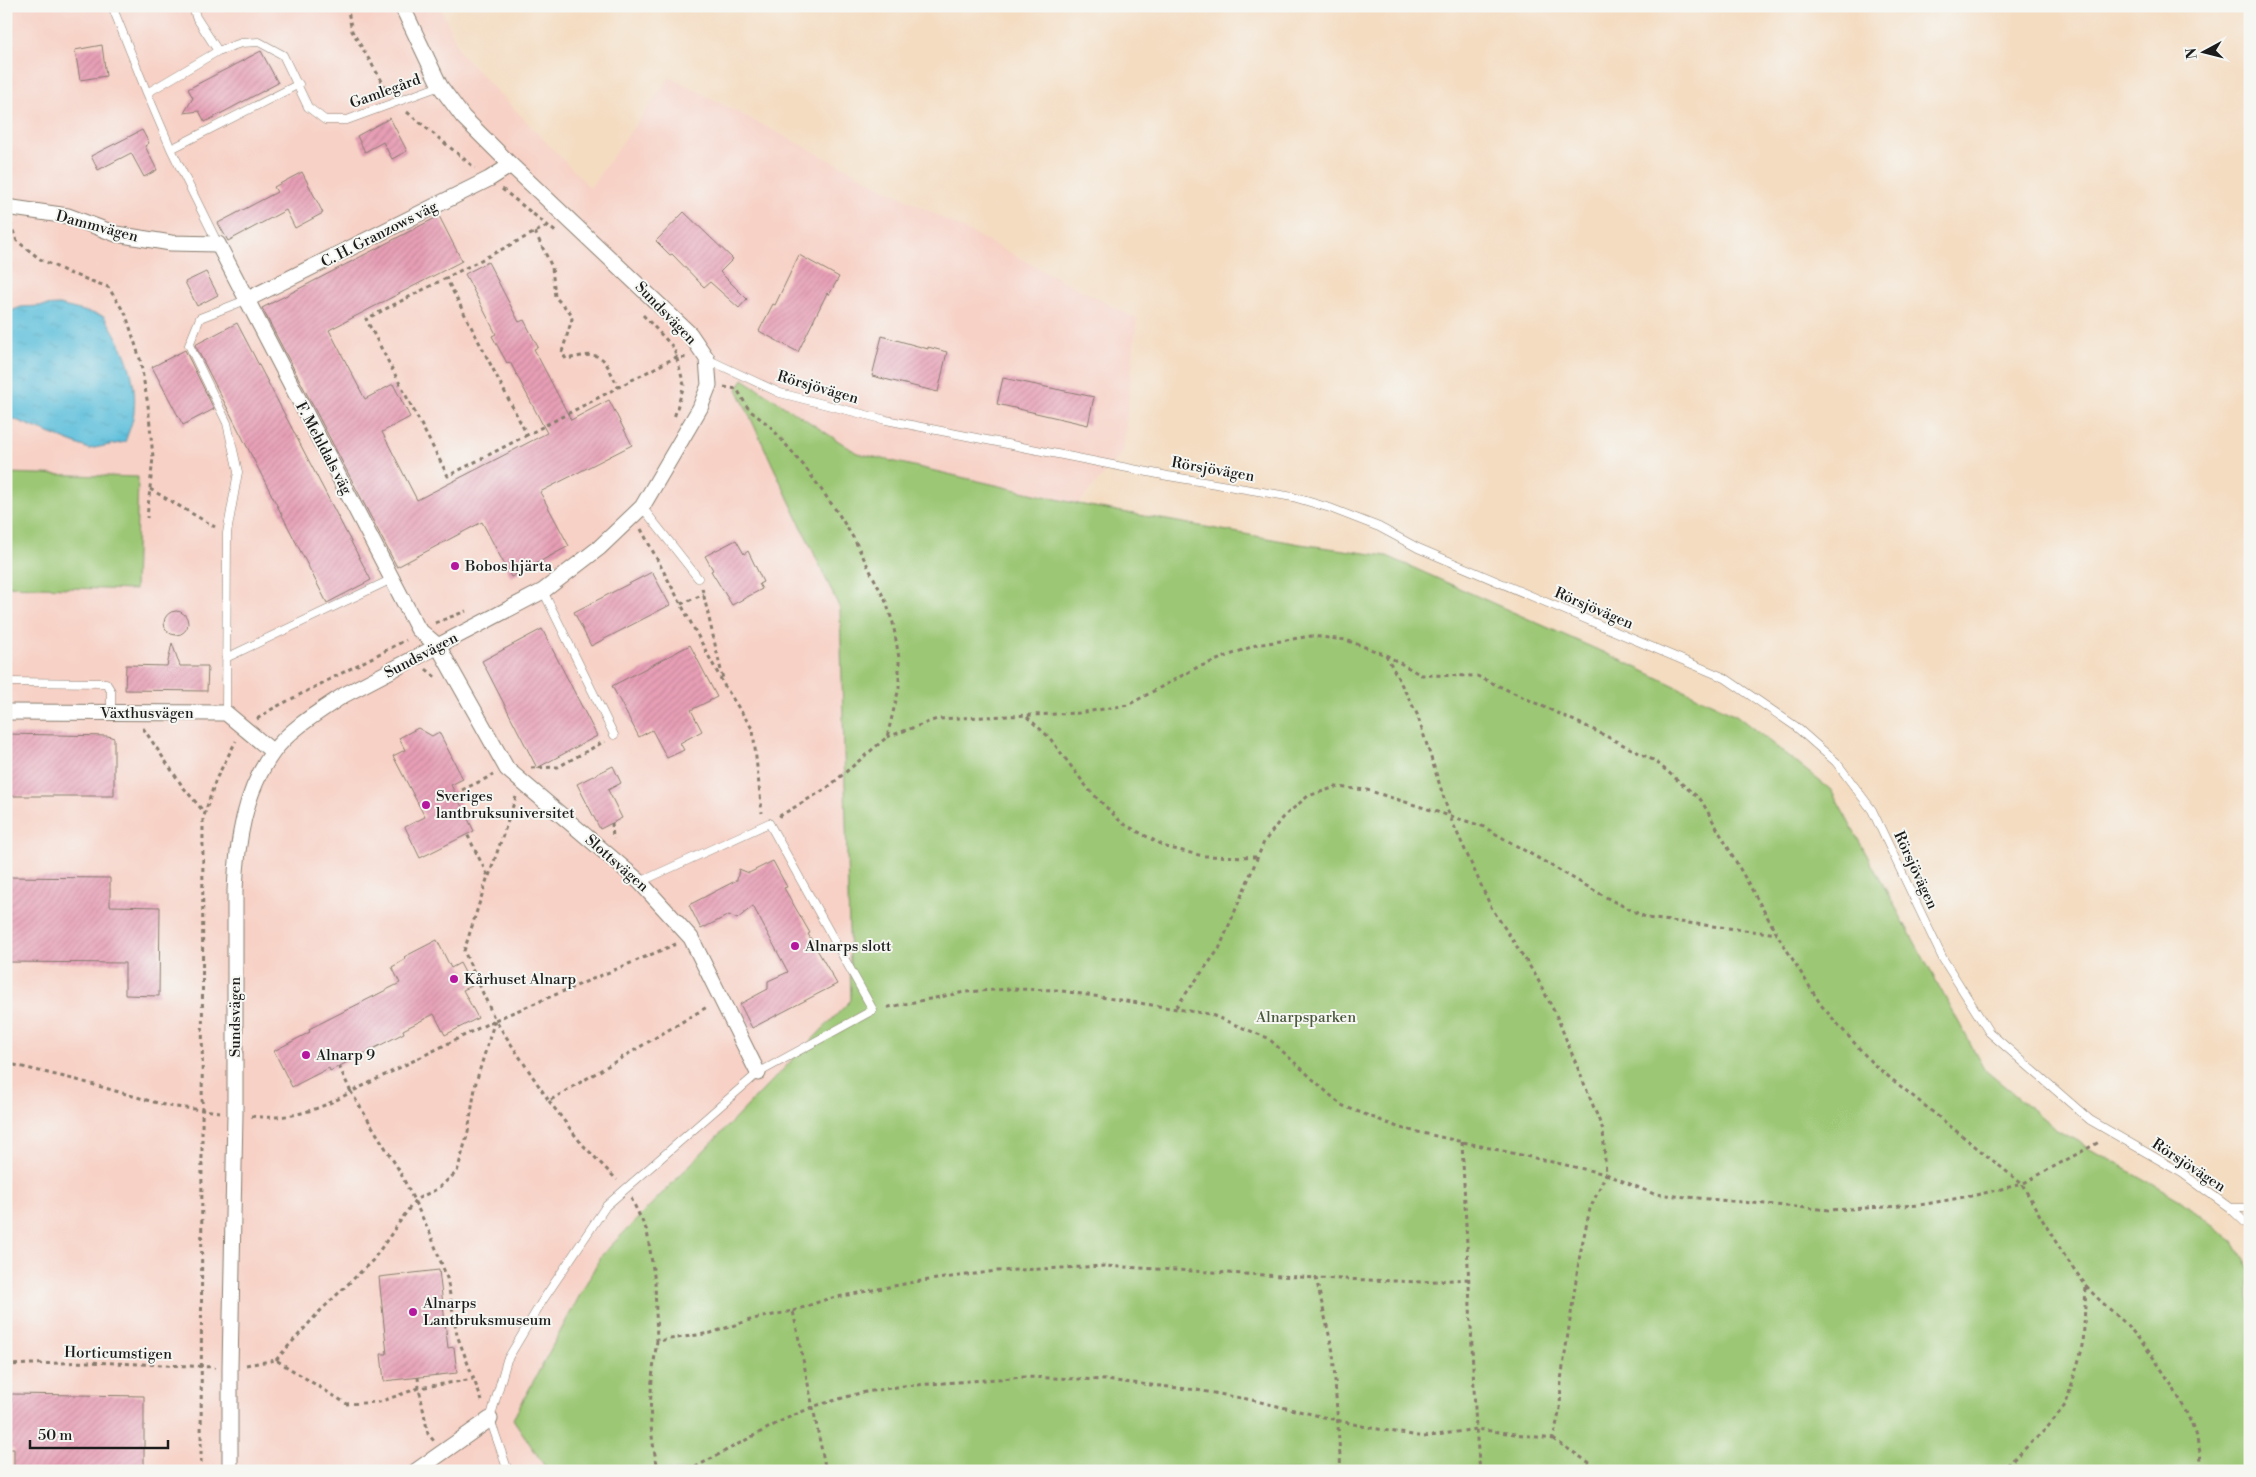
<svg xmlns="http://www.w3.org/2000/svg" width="2256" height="1477" viewBox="0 0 2256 1477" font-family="'Libre Bodoni',serif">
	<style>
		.built { fill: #f7d1c6 }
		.green { fill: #9cc774; stroke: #5c7248 }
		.water { fill: url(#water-ripples); stroke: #3d6e7c }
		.building { fill: url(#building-hatch) }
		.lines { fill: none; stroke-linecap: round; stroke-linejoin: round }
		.service-casing { stroke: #887c6e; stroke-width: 9 }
		.minor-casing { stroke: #887c6e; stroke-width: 17 }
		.path { stroke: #887c6e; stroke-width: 3; stroke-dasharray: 4 4; stroke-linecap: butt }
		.service { stroke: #fff; stroke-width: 8 }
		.minor { stroke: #fff; stroke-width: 15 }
		.poi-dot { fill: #b5179e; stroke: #f6f6f2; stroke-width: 2 }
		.labels { text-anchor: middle; stroke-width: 4; stroke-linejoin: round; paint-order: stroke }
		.street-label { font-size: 15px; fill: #1c1c1c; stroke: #f6f6f2 }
		.poi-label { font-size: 15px; fill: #1c1c1c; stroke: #f6f6f2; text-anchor: start }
		.park-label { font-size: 15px; fill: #49583b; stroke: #f6f6f2 }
	</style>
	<defs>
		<pattern id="water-ripples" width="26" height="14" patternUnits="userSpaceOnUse" patternTransform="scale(1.25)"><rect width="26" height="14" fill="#5ec0dc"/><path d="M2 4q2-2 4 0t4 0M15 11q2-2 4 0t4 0" fill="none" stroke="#51a4bc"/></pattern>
		<pattern id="building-hatch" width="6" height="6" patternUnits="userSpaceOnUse" patternTransform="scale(1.25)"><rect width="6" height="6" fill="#e79fb6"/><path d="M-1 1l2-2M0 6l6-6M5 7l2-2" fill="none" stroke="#c6889c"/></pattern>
	</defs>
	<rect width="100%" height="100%" fill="#f6f6f2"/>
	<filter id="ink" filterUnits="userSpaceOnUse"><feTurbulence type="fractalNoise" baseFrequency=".02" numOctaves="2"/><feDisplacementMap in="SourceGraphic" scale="10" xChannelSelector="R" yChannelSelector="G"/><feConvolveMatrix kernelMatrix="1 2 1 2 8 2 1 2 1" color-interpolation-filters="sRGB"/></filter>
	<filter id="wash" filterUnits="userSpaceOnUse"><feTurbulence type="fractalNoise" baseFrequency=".0096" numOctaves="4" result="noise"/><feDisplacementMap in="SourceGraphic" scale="20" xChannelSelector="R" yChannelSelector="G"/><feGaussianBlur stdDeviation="1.12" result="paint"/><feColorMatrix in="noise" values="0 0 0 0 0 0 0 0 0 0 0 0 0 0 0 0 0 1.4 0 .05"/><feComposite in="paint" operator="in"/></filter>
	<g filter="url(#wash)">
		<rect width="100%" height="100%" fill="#f4dcc1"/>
		<!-- built -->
		<path class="built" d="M6 6H440L461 54 590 188 670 77 1137 319 1123 452 1078 504 857 453 744 379 737 389 840 609 851 1000 601 1256 513 1419 548 1471H6Z"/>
		<!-- green -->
		<path class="green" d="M743 379 857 453 1078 504 1300 544 1387 556 1625 662 1736 715 1831 790 1985 1070 2056 1129 2180 1200 2234 1242 2250 1270V1471H548L513 1419 601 1256 851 1000 840 609 737 389Z
			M6 473 138 477 135 590 6 586Z"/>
		<!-- water -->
		<path class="water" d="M59 305 104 316C123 345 138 377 134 412 133 422 128 433 125 442L89 449 6 416V313L21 307Z"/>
		<g id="blocks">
			<!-- building -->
			<path class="building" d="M102 45 106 76 80 80 75 50Z
				M261 51 278 83 205 122 199 111 184 113 193 98 188 89Z
				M390 118 407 151 392 159 383 142 365 152 357 136Z
				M142 130 149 143 145 146 157 170 144 177 131 153 98 170 91 156Z
				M302 172 323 213 295 228 286 210 228 241 218 223 277 192 274 187Z
				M684 212 733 259 720 272 747 299 739 308 710 282 704 287 672 254 670 255 656 241Z
				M439 216 462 261 329 330 365 399 393 384 410 417 382 432 417 500 547 433 510 362 507 363 492 336 496 334 465 274 488 262 519 322 524 320 538 347 534 349 571 420 609 400 632 445 540 492 569 546 511 577 482 522 397 567 262 308Z
				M799 255 839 277 829 295 827 293 798 352 759 331 773 304 775 305Z
				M206 272 218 295 197 306 185 282Z
				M237 323 371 580 327 603 195 345Z
				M882 336 928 349V347L947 352 938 392 872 376Z
				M185 350 214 409 183 425 152 367Z
				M1003 378 1094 397 1088 425 997 404Z
				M736 540 744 554 748 551 763 582 759 584 762 589 732 605 711 571 713 570 705 556Z
				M652 572 670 605 591 646 574 612Z
				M164 623a12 12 0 1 1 24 0a12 12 0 1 1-24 0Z
				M542 629 597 736 537 768 482 661Z
				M172 643 180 666H208L207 691 125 690 126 665 167 666Z
				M690 645 717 697 691 710 702 731 680 743 684 750 667 758 652 730 639 737 612 686Z
				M418 728 432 736 439 732 463 779 451 785 474 831 420 858 405 827 425 817 393 756 405 750 399 738Z
				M6 734 108 736 114 738V796H6Z
				M613 766 621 783 608 790 622 818 600 829 577 784Z
				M773 861 787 887 784 888 810 933 808 934 837 984 752 1028 740 1004 768 989V981L788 972 753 906 737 919 729 915 701 929 689 905 737 880 739 869 749 873Z
				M6 877 110 878V906L160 907 159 996 125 995V963L6 962Z
				M437 940 451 968 460 963 472 986 463 990 478 1018 445 1035 434 1014 403 1030 404 1033 330 1071 329 1068 292 1087 274 1051 310 1032 309 1029 400 983 392 967 406 959 404 957Z
				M439 1270 448 1348 454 1347 457 1373 384 1381 381 1354H387L379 1277Z
				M11 1394 144 1396V1471H14V1449H6V1413L11 1414Z"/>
		</g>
	</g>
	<g filter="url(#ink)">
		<use href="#blocks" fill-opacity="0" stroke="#887c6e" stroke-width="1"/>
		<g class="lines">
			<defs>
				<path id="service" d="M112 6 147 93
					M193 6 196 17 218 51
					M171 149 299 84
					M218 244 171 149 147 93 218 51 241 43 259 42 283 55 308 107 325 120H347L440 86
					M707 359 780 393 886 420 1168 476 1293 497 1330 508 1379 527 1418 548 1725 678 1795 726 1836 762 1872 810 1943 959 1989 1032 2090 1120 2182 1173 2230 1208 2250 1227
					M642 507 698 578
					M543 591 614 735
					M226 658 392 579
					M6 682 106 683 111 691V712
					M226 713 227 533 238 472 227 423 189 345 200 318 246 300
					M2230 1208H2250
					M508 1471 490 1419 507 1360 541 1303 606 1206 758 1073 873 1010 769 823 640 882"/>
				<path id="minor" d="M6 207 68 216 116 234 171 243 218 244 418 629 438 646 507 769 640 882 691 938 758 1073
					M246 300 489 179 511 165
					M6 712 226 713 273 752
					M230 1471V1368L235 1114V890C237 842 244 792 273 752 291 728 320 711 344 695L543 591 599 548 642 507 700 408 709 385 707 359 690 334 511 165 463 117 440 86 402 6
					M416 1471 490 1419"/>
			</defs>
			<!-- service casing -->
			<use href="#service" class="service-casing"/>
			<!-- minor casing -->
			<use href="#minor" class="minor-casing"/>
			<!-- path -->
			<path class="path" d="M347 6 352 31 389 93
				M407 112 475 168
				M502 189 557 233
				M10 223 17 241 40 259 69 273 108 287 126 315 140 359 148 405 153 457 147 518
				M547 226 446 278 527 435 676 357 687 358
				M535 232 552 267 555 297 570 312 572 319 562 352 566 359C604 351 602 354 618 387
				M446 278 366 319 448 476 527 435
				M643 315 674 348 684 385 674 418
				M724 387 737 389 749 410 770 426 805 467 838 513 854 539 886 602 893 623 899 658V688L887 737 827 788 778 817
				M150 489 215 527
				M641 529 724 685 753 730 762 813
				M702 588 723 679
				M681 604 704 594
				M435 623 466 611
				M1386 655 1417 714 1450 817 1491 907 1536 976 1557 1017 1603 1130 1606 1174 1654 1194 1830 1210 1920 1205 1976 1195 2022 1184C2041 1218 2061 1253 2085 1284 2096 1299 2113 1311 2126 1324 2155 1355 2205 1427 2201 1471
				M426 669 435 677H437
				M1027 717 1049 737 1089 790 1122 823 1166 847 1203 856 1258 857
				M257 719 272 709 406 640
				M143 728 183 787 204 812
				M887 737 937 719 1079 713 1128 705 1196 668 1256 645 1311 636 1346 640 1386 655 1421 675 1477 676 1592 729 1655 761 1701 800 1777 934 1821 1005 1873 1064 2022 1184 2101 1141
				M531 768 558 767 605 741
				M462 790 493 775
				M612 823 613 839
				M489 876 516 797
				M676 944 495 1020 549 1101 707 1007
				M1176 1007 1219 949 1264 842 1282 818 1308 796 1336 787 1367 790 1482 826 1611 900 1647 918 1777 934
				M6 1063 77 1080 168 1106 220 1112
				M339 1066 351 1092 495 1020
				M549 1101 581 1143 617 1180
				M251 1116C287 1121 320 1110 351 1092L399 1170 430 1233 447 1278 457 1335 482 1401
				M1462 1142 1476 1429 1480 1471
				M631 1198 647 1231 655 1282 657 1341
				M793 1311 827 1299 914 1282 997 1271 1105 1266 1316 1278
				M276 1360 318 1313 373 1260 415 1200 437 1189 457 1172 468 1132 476 1082 495 1020 464 951 488 876 467 834
				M6 1365 88 1362 215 1367
				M246 1365 276 1360 347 1404 379 1402 419 1388 428 1434 434 1441
				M418 1377 419 1388 473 1379
				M1553 1439 1602 1471
				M201 1471 203 819 216 779 236 741
				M659 1471C646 1425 650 1387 657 1341L711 1333 753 1319 793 1311 826 1471
				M688 1471 783 1420 815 1406 860 1393 903 1386 1025 1377 1105 1380 1197 1390 1252 1400 1366 1427 1424 1437 1476 1429 1553 1439 1560 1409 1561 1380 1580 1254 1590 1209 1606 1174 1400 1128 1341 1105 1268 1038 1209 1014 1056 990 1010 989 965 992 884 1008
				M1341 1471 1333 1352 1316 1278 1421 1282 1468 1279
				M2001 1471 2047 1428 2066 1404 2083 1346 2086 1286"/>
			<!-- service -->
			<use href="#service" class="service"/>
			<!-- minor -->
			<use href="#minor" class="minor"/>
		</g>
	</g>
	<!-- markers -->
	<g class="poi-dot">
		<circle cx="455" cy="566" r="5"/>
		<circle cx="426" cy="805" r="5"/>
		<circle cx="795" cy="946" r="5"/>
		<circle cx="454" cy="979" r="5"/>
		<circle cx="306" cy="1055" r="5"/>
		<circle cx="413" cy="1312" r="5"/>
	</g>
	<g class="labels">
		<!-- street labels -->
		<g class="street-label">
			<text transform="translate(385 91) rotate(-20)" y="5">Gamlegård</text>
			<text transform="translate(97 226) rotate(15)" y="5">Dammvägen</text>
			<text transform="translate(379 234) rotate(-27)" y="5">C. H. Granzows väg</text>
			<text transform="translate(666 313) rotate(46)" y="5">Sundsvägen</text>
			<text transform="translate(818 387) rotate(16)" y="5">Rörsjövägen</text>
			<text transform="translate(324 448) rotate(62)" y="5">F. Mehldals väg</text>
			<text transform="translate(1213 469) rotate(10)" y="5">Rörsjövägen</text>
			<text transform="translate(1594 608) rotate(23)" y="5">Rörsjövägen</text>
			<text transform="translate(421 655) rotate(-28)" y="5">Sundsvägen</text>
			<text x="147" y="718">Växthusvägen</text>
			<text transform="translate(617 863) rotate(41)" y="5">Slottsvägen</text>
			<text transform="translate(1916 870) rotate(65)" y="5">Rörsjövägen</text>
			<text transform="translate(235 1017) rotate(-90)" y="5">Sundsvägen</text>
			<text transform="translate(2189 1165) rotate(33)" y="5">Rörsjövägen</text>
			<text transform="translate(118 1353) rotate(1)" y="5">Horticumstigen</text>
		</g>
		<!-- poi labels -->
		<g class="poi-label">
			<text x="465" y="571">Bobos hjärta</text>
			<text x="436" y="801">Sveriges<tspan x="436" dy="17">lantbruksuniversitet</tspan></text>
			<text x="805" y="951">Alnarps slott</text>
			<text x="464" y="984">Kårhuset Alnarp</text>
			<text x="316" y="1060">Alnarp 9</text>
			<text x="423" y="1308">Alnarps<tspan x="423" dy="17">Lantbruksmuseum</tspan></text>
		</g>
		<!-- park labels -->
		<g class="park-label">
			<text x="1306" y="1022">Alnarpsparken</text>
		</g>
	</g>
	<!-- margin -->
	<rect width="2256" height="1477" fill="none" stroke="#f6f6f2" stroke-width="25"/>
	<!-- north arrow -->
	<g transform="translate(2204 52) rotate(263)" stroke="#f6f6f2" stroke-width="4" paint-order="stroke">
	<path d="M0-4L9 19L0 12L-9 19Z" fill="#1c1c1c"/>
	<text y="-8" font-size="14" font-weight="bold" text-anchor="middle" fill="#1c1c1c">N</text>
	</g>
	<!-- scale -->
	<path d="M30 1440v8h138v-8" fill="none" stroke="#1c1c1c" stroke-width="2.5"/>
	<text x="38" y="1440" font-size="15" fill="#1c1c1c" stroke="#f6f6f2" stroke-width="4" paint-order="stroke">50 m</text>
</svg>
